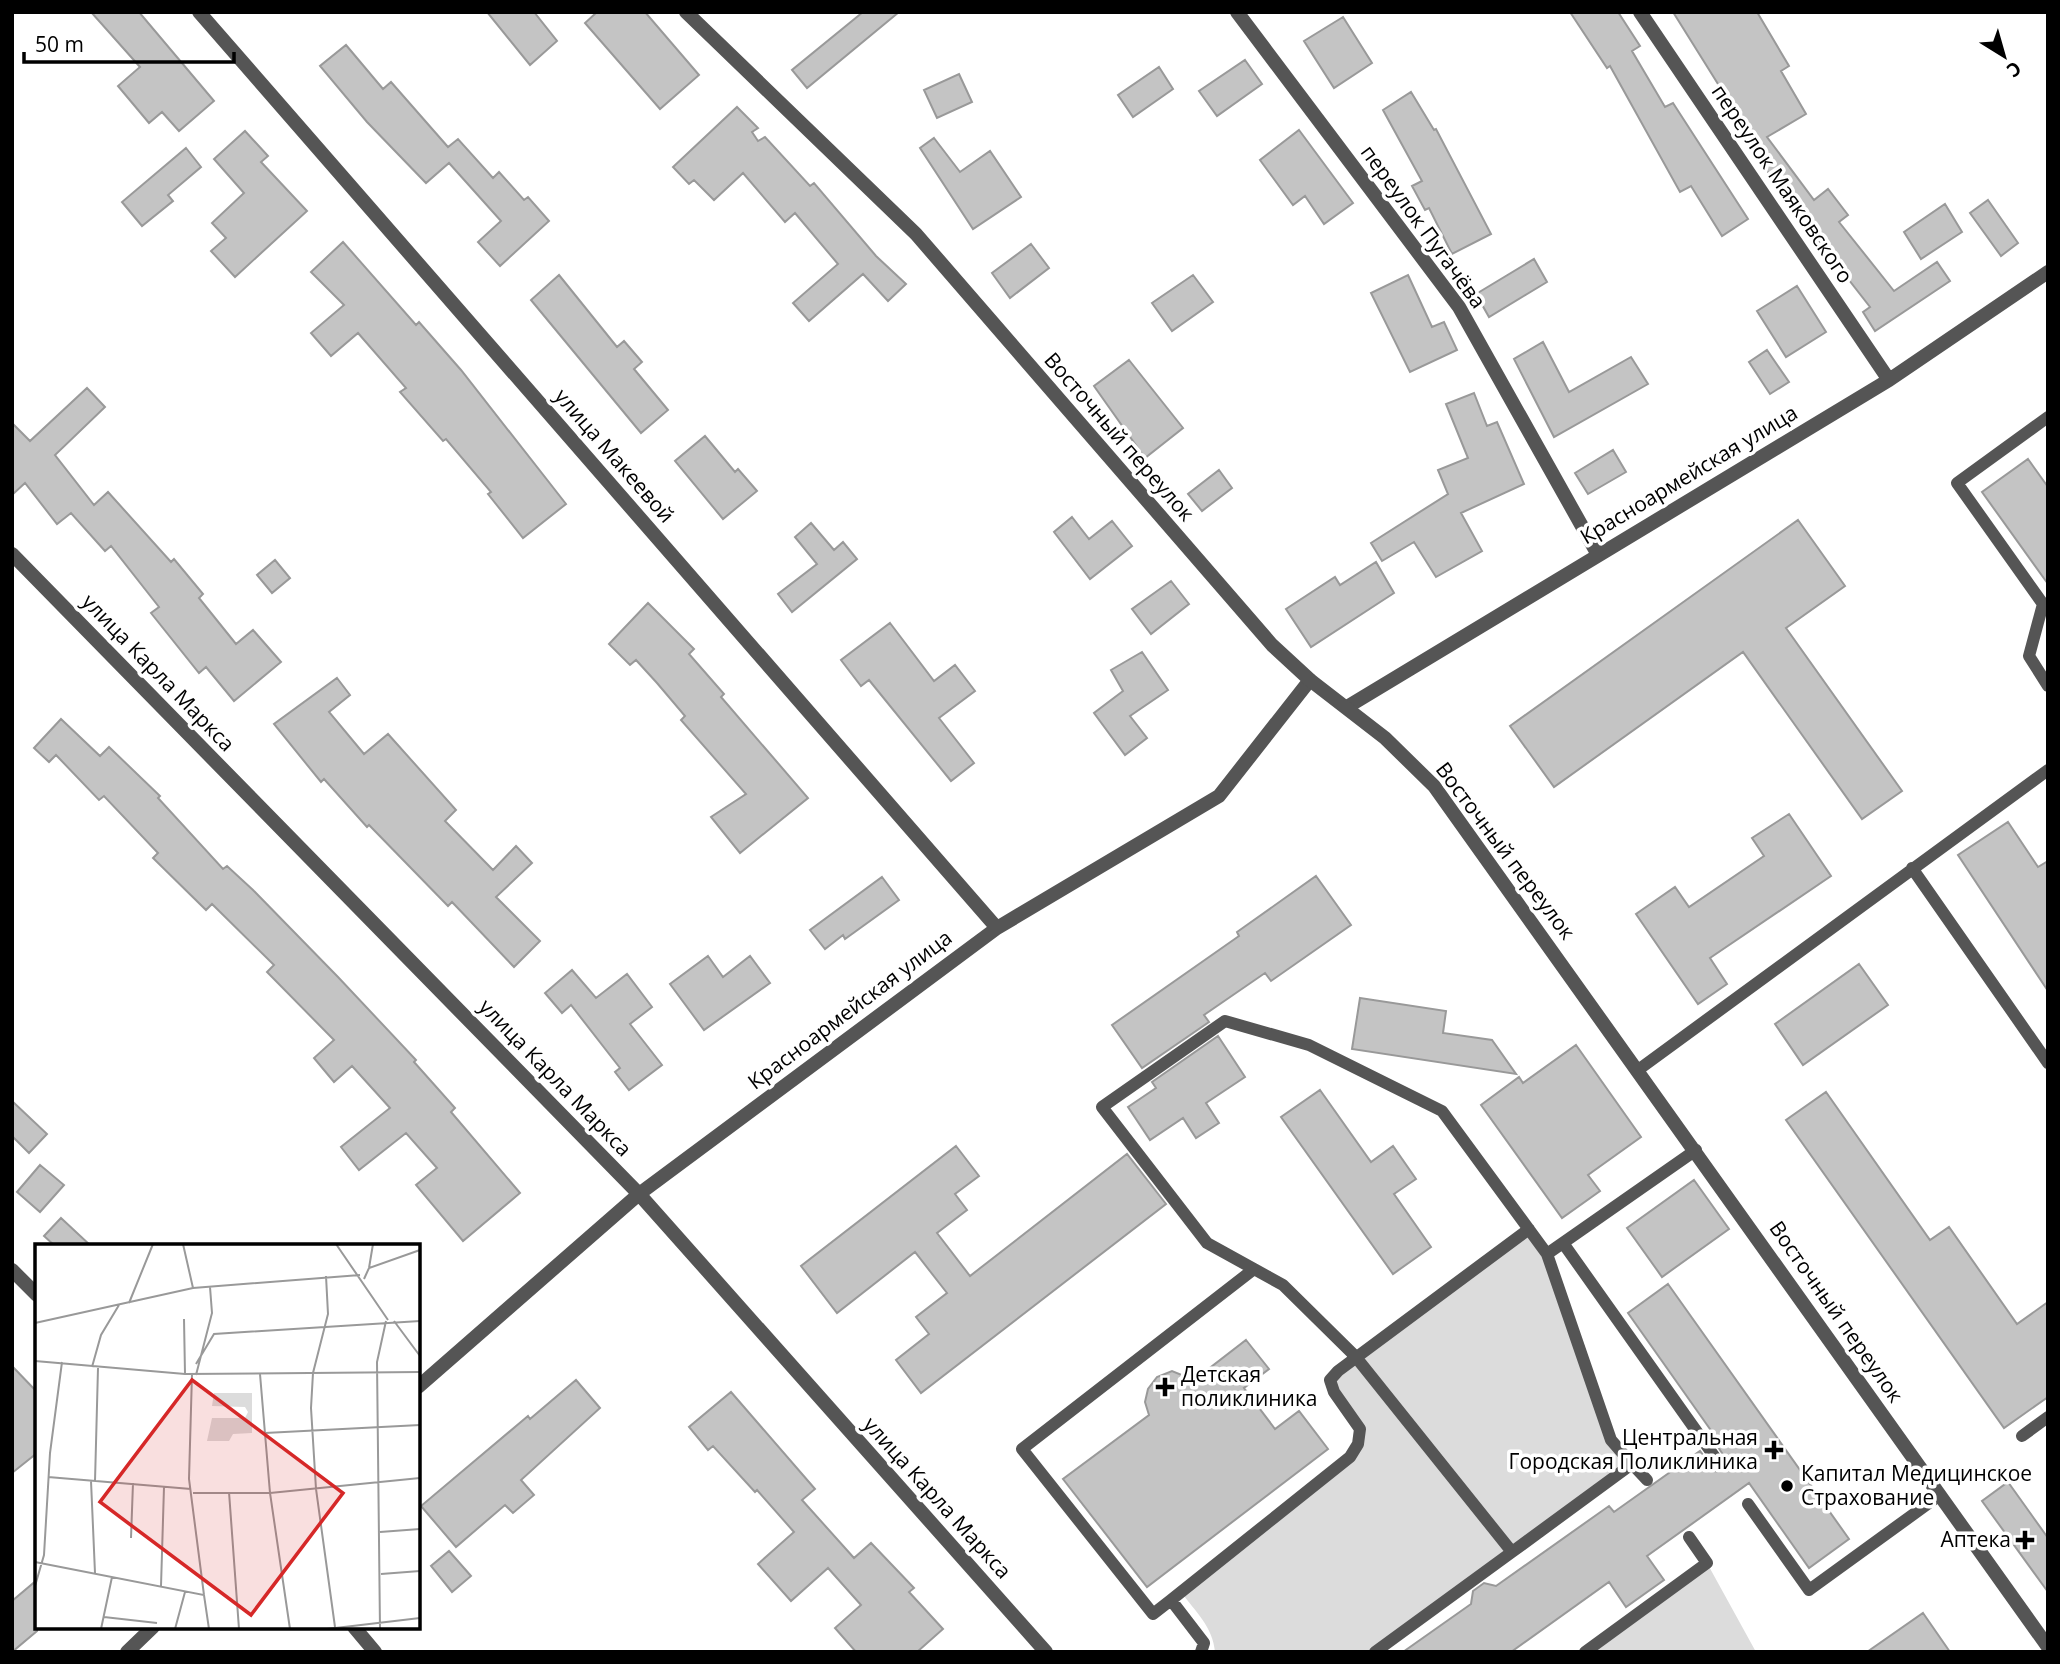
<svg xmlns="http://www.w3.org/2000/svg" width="2060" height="1664" font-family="'Open Sans',sans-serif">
  <rect width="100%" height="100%" fill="#fff"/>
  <path fill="#dcdcdc" d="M1529,1229L1547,1254L1611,1440L1632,1464L1375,1652H1215C1213,1627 1195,1611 1181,1592L1350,1457L1360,1429L1330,1380Z
    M1707,1563L1756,1652H1585Z"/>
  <path fill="#c4c4c4" stroke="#999" stroke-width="2" d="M91,12H139L214,101L179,131L162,112L149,123L118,86L140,67Z
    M487,12H534L557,41L530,65Z
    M597,12H645L699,75L660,109L585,23Z
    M863,12H899L807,88L792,70Z
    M1570,12H1618L1640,46L1632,51L1665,107L1673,103L1748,219L1722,236L1691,186L1680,192L1610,66L1607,68Z
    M1673,12H1757L1789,66L1781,71L1806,114L1767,137L1814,200L1828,189L1848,215L1839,222L1894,291L1937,262L1950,281L1875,331L1863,312L1870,307L1778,189L1745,134L1748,132Z
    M1343,17L1372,63L1334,88L1304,41Z
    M346,45L383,89L391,82L448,147L458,139L493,178L499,172L524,200L528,197L549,221L500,266L478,242L501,221L449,163L426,183L367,122L320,66Z
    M1245,60L1262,84L1217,116L1199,91Z
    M1159,67L1173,89L1133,117L1118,95Z
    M959,74L972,102L937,118L924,90Z
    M1411,92L1434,130L1436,129L1491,234L1452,254L1429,208L1425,210L1412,186L1422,181L1383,110Z
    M737,107L758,128L752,132L758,141L765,137L810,186L814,183L876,256L906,284L888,301L863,274L809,321L793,303L838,264L795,213L785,222L743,173L714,200L694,180L689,184L673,167Z
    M1299,130L1353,203L1324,224L1305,196L1293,205L1260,160Z
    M245,131L268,156L261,162L307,211L235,277L211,251L226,238L212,223L244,193L214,159Z
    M934,138L960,172L990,151L1021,197L973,229L920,148Z
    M186,148L201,167L168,195L173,201L142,226L122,202Z
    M1988,200L2018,243L2001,256L1970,213Z
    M1945,204L1962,232L1921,259L1904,232Z
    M343,242L416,325L419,322L461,370L566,504L523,538L488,494L491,492L446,439L443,441L400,392L406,388L358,333L331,356L311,333L344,305L311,272Z
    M1031,244L1049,268L1010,298L992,273Z
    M1534,259L1547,282L1489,317L1476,294Z
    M559,275L617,347L624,341L642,362L634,369L668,410L641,433L531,300Z
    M1193,275L1213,302L1172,331L1152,303Z
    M1408,275L1432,327L1444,322L1457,350L1410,372L1371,293Z
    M1797,286L1826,332L1786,357L1757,311Z
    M1543,342L1569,392L1631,357L1648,384L1554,437L1514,359Z
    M1767,350L1789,382L1770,394L1749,362Z
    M1129,360L1183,428L1145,458L1094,386Z
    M87,388L105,407L55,455L94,505L108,492L171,562L174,559L203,594L199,598L236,644L253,630L281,662L234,701L206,667L199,673L151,613L159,607L111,546L105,551L71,513L57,524L25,483L12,495V423L30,441Z
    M1474,393L1487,426L1497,422L1524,484L1461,513L1482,551L1436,577L1414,542L1382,561L1371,543L1448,494L1438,470L1468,458L1446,404Z
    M705,436L735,472L738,469L757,491L723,519L675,461Z
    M1613,450L1626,472L1588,494L1575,473Z
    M2028,459L2048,487V584L1982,492Z
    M1219,470L1232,488L1202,511L1188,494Z
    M1072,517L1089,539L1112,521L1132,546L1090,579L1054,532Z
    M1798,520L1845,586L1786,628L1902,791L1862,819L1743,652L1554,787L1510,726Z
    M811,523L834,550L843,542L857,559L792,612L778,594L817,564L795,537Z
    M275,560L290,578L272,593L257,575Z
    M1376,562L1394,593L1311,647L1286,609L1335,577L1340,585Z
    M1171,581L1189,604L1151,634L1132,609Z
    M648,603L694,649L689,654L724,694L721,697L808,798L740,853L711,817L746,794L681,720L685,716L657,683L636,660L630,665L609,644Z
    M890,623L934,681L955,665L975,691L939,718L974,763L951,781L869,680L861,686L841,660Z
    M1142,652L1168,690L1130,716L1147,738L1125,755L1094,713L1123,691L1111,670Z
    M337,678L350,695L329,712L364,754L388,734L456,810L445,821L493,870L516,846L532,863L496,897L540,941L514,967L452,902L448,906L369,825L367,827L324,779L321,782L274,724Z
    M61,719L100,756L109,747L160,796L158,798L223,869L227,866L253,890L338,977L416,1060L414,1062L455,1108L451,1112L520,1193L463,1241L416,1185L437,1168L406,1133L359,1170L341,1147L390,1108L352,1066L334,1082L314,1058L334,1040L267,972L274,965L212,904L206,910L153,858L158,853L104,796L99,800L56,755L49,762L34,748Z
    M1789,814L1831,876L1710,958L1727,984L1698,1004L1636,914L1675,887L1689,907L1764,856L1752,838Z
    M2008,822L2038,867L2048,861V991L1958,855Z
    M1316,876L1351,925L1271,981L1265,973L1204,1015L1209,1022L1142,1068L1112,1025L1239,936L1237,932Z
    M882,877L899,900L845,939L843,935L825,949L810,930Z
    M708,956L723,977L750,956L770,983L704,1030L670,984Z
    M1859,964L1888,1005L1803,1065L1775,1024Z
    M572,970L596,998L627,974L652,1007L630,1024L662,1065L629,1090L615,1072L620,1068L571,1005L562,1013L545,993Z
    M1360,998L1446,1011L1443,1033L1492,1040L1516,1074L1352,1049Z
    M1218,1036L1245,1077L1206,1103L1219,1123L1196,1138L1183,1118L1150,1140L1128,1107L1156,1088L1152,1082Z
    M1576,1045L1641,1137L1588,1175L1600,1191L1562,1218L1481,1105L1519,1077L1523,1083Z
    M1320,1090L1371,1162L1393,1146L1416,1179L1394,1194L1431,1247L1393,1274L1281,1117Z
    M1826,1092L1930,1240L1949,1227L2017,1324L2048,1302V1397L2004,1428L1786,1120Z
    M12,1101L47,1134L29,1153L12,1136Z
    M956,1146L979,1176L955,1194L967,1210L937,1233L970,1276L1127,1154L1166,1204L921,1393L896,1360L929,1334L916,1317L947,1293L915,1252L837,1313L801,1266Z
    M40,1165L64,1185L40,1212L17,1192Z
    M1694,1180L1729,1229L1662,1277L1627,1228Z
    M61,1218L91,1246H55L44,1236Z
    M1668,1284L1849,1539L1809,1568L1749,1483L1647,1556L1664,1580L1626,1607L1609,1582L1511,1652H1403L1471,1604L1473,1591L1484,1583L1496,1586L1609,1506L1614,1512L1700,1451L1715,1471L1720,1472L1727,1467L1726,1459L1714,1441L1717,1439L1628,1313Z
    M1246,1340L1269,1369L1244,1388L1275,1429L1299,1411L1328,1449L1147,1587L1063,1479L1149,1415L1145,1402L1148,1389L1157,1377L1172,1371L1194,1380Z
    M12,1366L37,1392V1453L12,1473Z
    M576,1380L600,1408L521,1480L534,1495L513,1513L505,1505L456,1547L421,1506L528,1416L530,1419Z
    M731,1392L815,1489L802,1500L854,1558L871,1543L914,1588L909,1592L943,1629L917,1652H856L835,1628L861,1605L828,1568L791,1601L758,1564L794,1532L757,1490L755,1492L713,1446L708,1450L689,1427Z
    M2008,1482L2048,1538V1592L1982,1501Z
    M449,1551L471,1576L452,1592L431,1566Z
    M37,1580V1631L12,1652V1601Z
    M1923,1613L1950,1652H1867Z"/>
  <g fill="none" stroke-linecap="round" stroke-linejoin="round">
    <path stroke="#555" stroke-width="12" d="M2048,417L1957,483L2043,604L2029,656L2048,686
      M1912,868L2048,1063
      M1638,1070L2048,770
      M1563,1243L1719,1463
      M1547,1254L1611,1440L1632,1464L1512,1552L1355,1356L1283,1285L1207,1243L1102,1107L1225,1021L1309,1045L1442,1111L1547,1254L1696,1150
      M2022,1436L2048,1417
      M1632,1464L1647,1480
      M1748,1504L1809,1590L1940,1495
      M1171,1600L1350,1457L1358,1444L1360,1429L1334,1392L1330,1380L1338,1371L1529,1229
      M1201,1652L1204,1643L1171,1600L1153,1614L1022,1449L1254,1269
      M1375,1652L1512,1552
      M1585,1652L1707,1563L1689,1537"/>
    <path stroke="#555" stroke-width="14" d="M199,12L997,928
      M1237,12L1459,307L1597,553
      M1640,12L1889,380
      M12,554L639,1194L1046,1652
      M1347,707L1889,380L2048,272
      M12,1270L37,1295
      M418,1387L639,1194L997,928L1219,796L1310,680
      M354,1627L375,1652
      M127,1652L153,1627"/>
    <path stroke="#555" stroke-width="14" d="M686,12L916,234L1272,645L1310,680L1385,738L1434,786L2048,1647"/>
  </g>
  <g fill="#000" stroke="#fff" stroke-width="2.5">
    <path d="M1161.5 1376.5h7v7h7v7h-7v7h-7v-7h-7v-7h7z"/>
    <path d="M1770.5 1439.5h7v7h7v7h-7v7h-7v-7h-7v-7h7z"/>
    <circle cx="1787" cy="1486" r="7"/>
    <path d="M2021.5 1529.5h7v7h7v7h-7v7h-7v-7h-7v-7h7z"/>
  </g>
  <g text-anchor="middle" stroke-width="7" stroke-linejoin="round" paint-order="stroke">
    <g font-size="21" fill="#000" stroke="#fff">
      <text transform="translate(1782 184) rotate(56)" y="7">переулок Маяковского</text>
      <text transform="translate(1423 227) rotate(54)" y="7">переулок Пугачёва</text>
      <text transform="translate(1119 437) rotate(49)" y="7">Восточный переулок</text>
      <text transform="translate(614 456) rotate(49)" y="7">улица Макеевой</text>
      <text transform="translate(1689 475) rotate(-31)" y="7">Красноармейская улица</text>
      <text transform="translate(158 673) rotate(46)" y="7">улица Карла Маркса</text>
      <text transform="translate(1505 851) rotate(53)" y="7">Восточный переулок</text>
      <text transform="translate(850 1010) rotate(-37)" y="7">Красноармейская улица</text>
      <text transform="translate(555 1078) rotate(46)" y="7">улица Карла Маркса</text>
      <text transform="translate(1836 1312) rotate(55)" y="7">Восточный переулок</text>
      <text transform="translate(937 1498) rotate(48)" y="7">улица Карла Маркса</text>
    </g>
    <g font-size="21" fill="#000" stroke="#fff" text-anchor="start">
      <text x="1181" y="1382">Детская<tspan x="1181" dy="24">поликлиника</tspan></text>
      <text x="1758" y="1445" text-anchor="end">Центральная<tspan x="1758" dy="24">Городская Поликлиника</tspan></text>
      <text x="1801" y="1481">Капитал Медицинское<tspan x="1801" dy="24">Страхование</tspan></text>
      <text x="2011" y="1547" text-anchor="end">Аптека</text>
    </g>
  </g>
  <g transform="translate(35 1244)">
    <rect width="385" height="385" fill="#fff"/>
    <path d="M179,149H217V189L198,190L194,197H172L177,174H210L213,168L210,163L177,162Z" fill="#dcdcdc"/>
    <path fill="none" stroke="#999" stroke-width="2" d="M148,0L158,44M301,0L353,76M334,24L338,0M291,32L293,70L278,129L276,164L281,245L300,383M329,35L334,24L385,6M94,59L118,0M149,75L150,130M359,77L385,112M0,79L158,44L325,31M0,117L150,130L385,128M161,120L179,90L385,77M57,123L66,91L84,61M157,130L154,235L169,351M225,130L235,249L255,385M161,131L177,69L175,43M230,189L385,181M13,233L156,245M56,237L60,329M60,237L63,124M194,248L204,385M158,249H235L385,234M345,288L385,285M96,294L98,239M0,318L169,351L174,385M346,330L385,327M0,342L9,311L15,209L27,118M126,342L129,243M69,373L122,379M66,385L77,333M140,385L150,348M292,385L385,374M345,385L342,118L351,77"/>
    <path fill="#d62828" fill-opacity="0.15" stroke="#d62828" stroke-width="3.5" d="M157,136L308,249L216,371L65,258Z"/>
    <rect width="385" height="385" fill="none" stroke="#000" stroke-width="3.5"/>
  </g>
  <rect width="2060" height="1664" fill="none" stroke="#000000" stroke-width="28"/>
  <g transform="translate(2004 56) rotate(143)" stroke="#ffffff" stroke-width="5" paint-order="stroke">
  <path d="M0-5L12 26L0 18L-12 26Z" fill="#000000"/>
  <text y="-10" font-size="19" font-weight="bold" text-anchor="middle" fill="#000000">С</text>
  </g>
  <path d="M24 52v10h210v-10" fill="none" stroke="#000000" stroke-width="3.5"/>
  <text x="35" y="52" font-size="21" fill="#000000" stroke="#ffffff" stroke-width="5" paint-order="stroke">50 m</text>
</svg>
